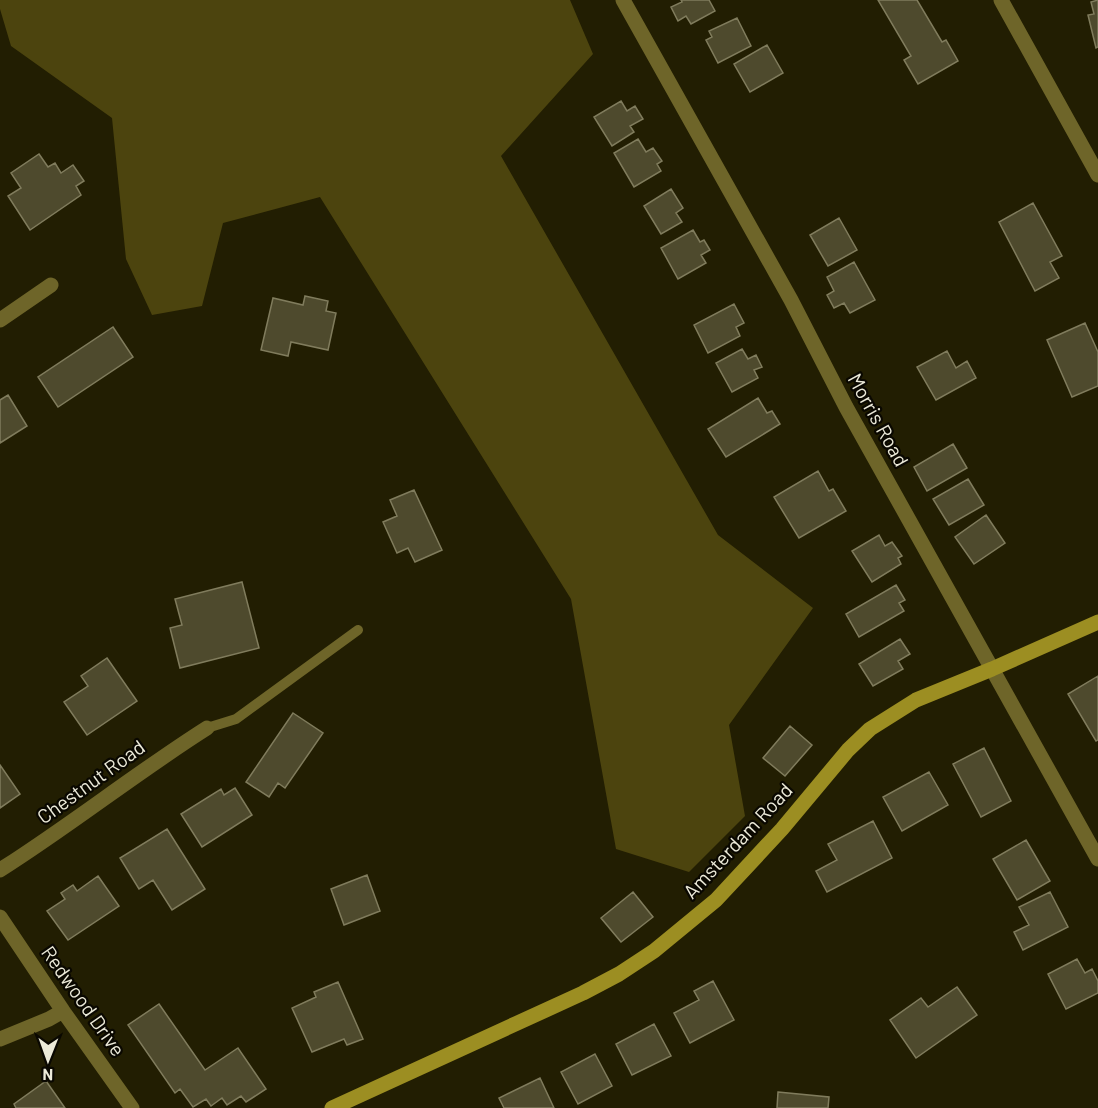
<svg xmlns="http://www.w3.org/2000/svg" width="1098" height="1108" font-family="Barlow,sans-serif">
  <rect width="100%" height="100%" fill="#221e02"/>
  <path fill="#4c440e" d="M0,0H570L593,54L501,156L718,535L813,608L729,725L745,816L689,872L616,849L571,599L320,197L223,223L202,306L152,315L126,259L112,118L11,46L0,9Z"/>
  <path fill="#4e4a2d" stroke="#807c5d" stroke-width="1.5" d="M681,0H709L715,11L691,24L686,16L678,21L671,7L682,2Z
    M878,0H917L942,42L946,40L958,61L918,84L904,60L911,56Z
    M1098,0V47L1096,48L1088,15L1094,14L1091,2Z
    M737,18L751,46L718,63L706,40L712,37L709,31Z
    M767,45L783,73L750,92L734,64Z
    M621,101L627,111L635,106L643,119L630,126L634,132L612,146L594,117Z
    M638,139L646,152L653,148L662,161L657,164L661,171L634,187L614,153Z
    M39,154L48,167L55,163L61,173L73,165L84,181L76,186L81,195L30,230L8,196L21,188L11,173Z
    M671,189L683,208L676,213L682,222L661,234L644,206Z
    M1033,203L1062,256L1050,262L1059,278L1035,291L999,222Z
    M839,218L857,250L828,266L810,235Z
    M693,230L700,242L704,240L710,250L701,255L706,263L678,279L661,248Z
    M854,262L875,300L850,313L844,303L834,308L827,295L834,291L827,277Z
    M305,296L328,301L326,311L336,313L328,350L291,342L288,356L261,350L273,298L303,305Z
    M734,304L744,323L736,327L740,336L708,353L694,325Z
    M1085,323L1098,352V386L1072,397L1047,340Z
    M113,327L133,357L58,407L38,377Z
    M742,349L748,359L756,355L762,367L754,370L758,378L732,392L716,363Z
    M947,351L956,368L967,361L976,378L936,400L917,367Z
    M8,395L27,426L0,443V400Z
    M758,398L767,413L772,411L780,424L726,457L708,429Z
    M953,444L967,468L927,491L914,467Z
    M818,471L829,491L833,489L846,511L799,538L774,497Z
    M968,479L984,505L949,525L933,499Z
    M414,490L442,550L415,562L408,548L397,553L383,522L397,516L390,500Z
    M986,515L1005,543L974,564L955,537Z
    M879,535L885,546L892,542L902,556L898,558L901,564L872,582L852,551Z
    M242,582L259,648L180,668L170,628L182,625L175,599Z
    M896,585L905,600L899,603L904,611L859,637L846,614Z
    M900,639L910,654L898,661L903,669L873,686L859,664Z
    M107,658L137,701L87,735L64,702L88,686L81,676Z
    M1098,676V740L1096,741L1068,694Z
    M293,713L323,733L285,788L278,783L269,797L246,782Z
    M790,726L812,745L785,776L763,758Z
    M984,748L1011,801L981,817L953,764Z
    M0,765L20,794L0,808Z
    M929,772L948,805L902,831L883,797Z
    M235,788L252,815L202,847L181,814L221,789L224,795Z
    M873,821L892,858L827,892L816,871L837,860L828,844Z
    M167,829L205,889L172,910L153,880L139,889L120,858Z
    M1026,840L1050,881L1017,900L993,859Z
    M367,875L380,911L344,925L331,889Z
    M98,876L119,906L68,940L47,911L65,899L61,893L73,885L77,891Z
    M633,892L653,917L621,942L601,918Z
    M1050,892L1068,927L1023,950L1014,932L1029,925L1019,907Z
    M1077,959L1085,973L1092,969L1098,981V993L1066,1009L1048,974Z
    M713,981L734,1020L690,1043L674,1013L699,1000L694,991Z
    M338,982L363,1039L347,1045L344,1039L312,1052L292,1008L316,997L314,992Z
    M957,987L977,1015L916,1058L890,1020L921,998L928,1007Z
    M159,1004L205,1070L238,1048L266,1089L246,1102L241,1096L227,1105L222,1098L211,1106L206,1099L193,1107L180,1089L175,1093L128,1025Z
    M654,1024L671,1056L632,1075L616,1044Z
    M595,1054L612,1086L578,1104L561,1072Z
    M540,1078L554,1108H504L499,1098Z
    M46,1081L65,1108H16L14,1104Z
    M778,1092L829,1097L828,1108H777Z"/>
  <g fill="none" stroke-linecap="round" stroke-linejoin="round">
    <path stroke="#6e6529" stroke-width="10" d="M207,728L236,719L358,630"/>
    <path stroke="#6e6529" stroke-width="15" d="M623,0L791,300L846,407L1098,859
      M1001,0L1098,175
      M0,320L51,285
      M0,870C71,825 136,773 207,728
      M0,917L63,1011L132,1108
      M0,1039L49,1019L63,1011"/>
    <path stroke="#9c8e22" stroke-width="15" d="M332,1108L583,993L619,974L654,951L716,900L782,829L848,750L870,729L916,700L992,669L1098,622"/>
  </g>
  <g text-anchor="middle" stroke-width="4.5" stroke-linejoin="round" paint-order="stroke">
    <g font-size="20" fill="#ecead9" stroke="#0a0801">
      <text transform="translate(878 420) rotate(61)" y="7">Morris Road</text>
      <text transform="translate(91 782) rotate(-36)" y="7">Chestnut Road</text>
      <text transform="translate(738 841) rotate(-47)" y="7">Amsterdam Road</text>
      <text transform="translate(83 1001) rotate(55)" y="7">Redwood Drive</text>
    </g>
  </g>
  <g transform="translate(48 1060) rotate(181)" stroke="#0a0801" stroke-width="4.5" paint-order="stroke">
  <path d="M0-4.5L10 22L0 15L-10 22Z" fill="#ecead9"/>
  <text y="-9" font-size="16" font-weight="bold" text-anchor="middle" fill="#ecead9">N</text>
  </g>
</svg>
